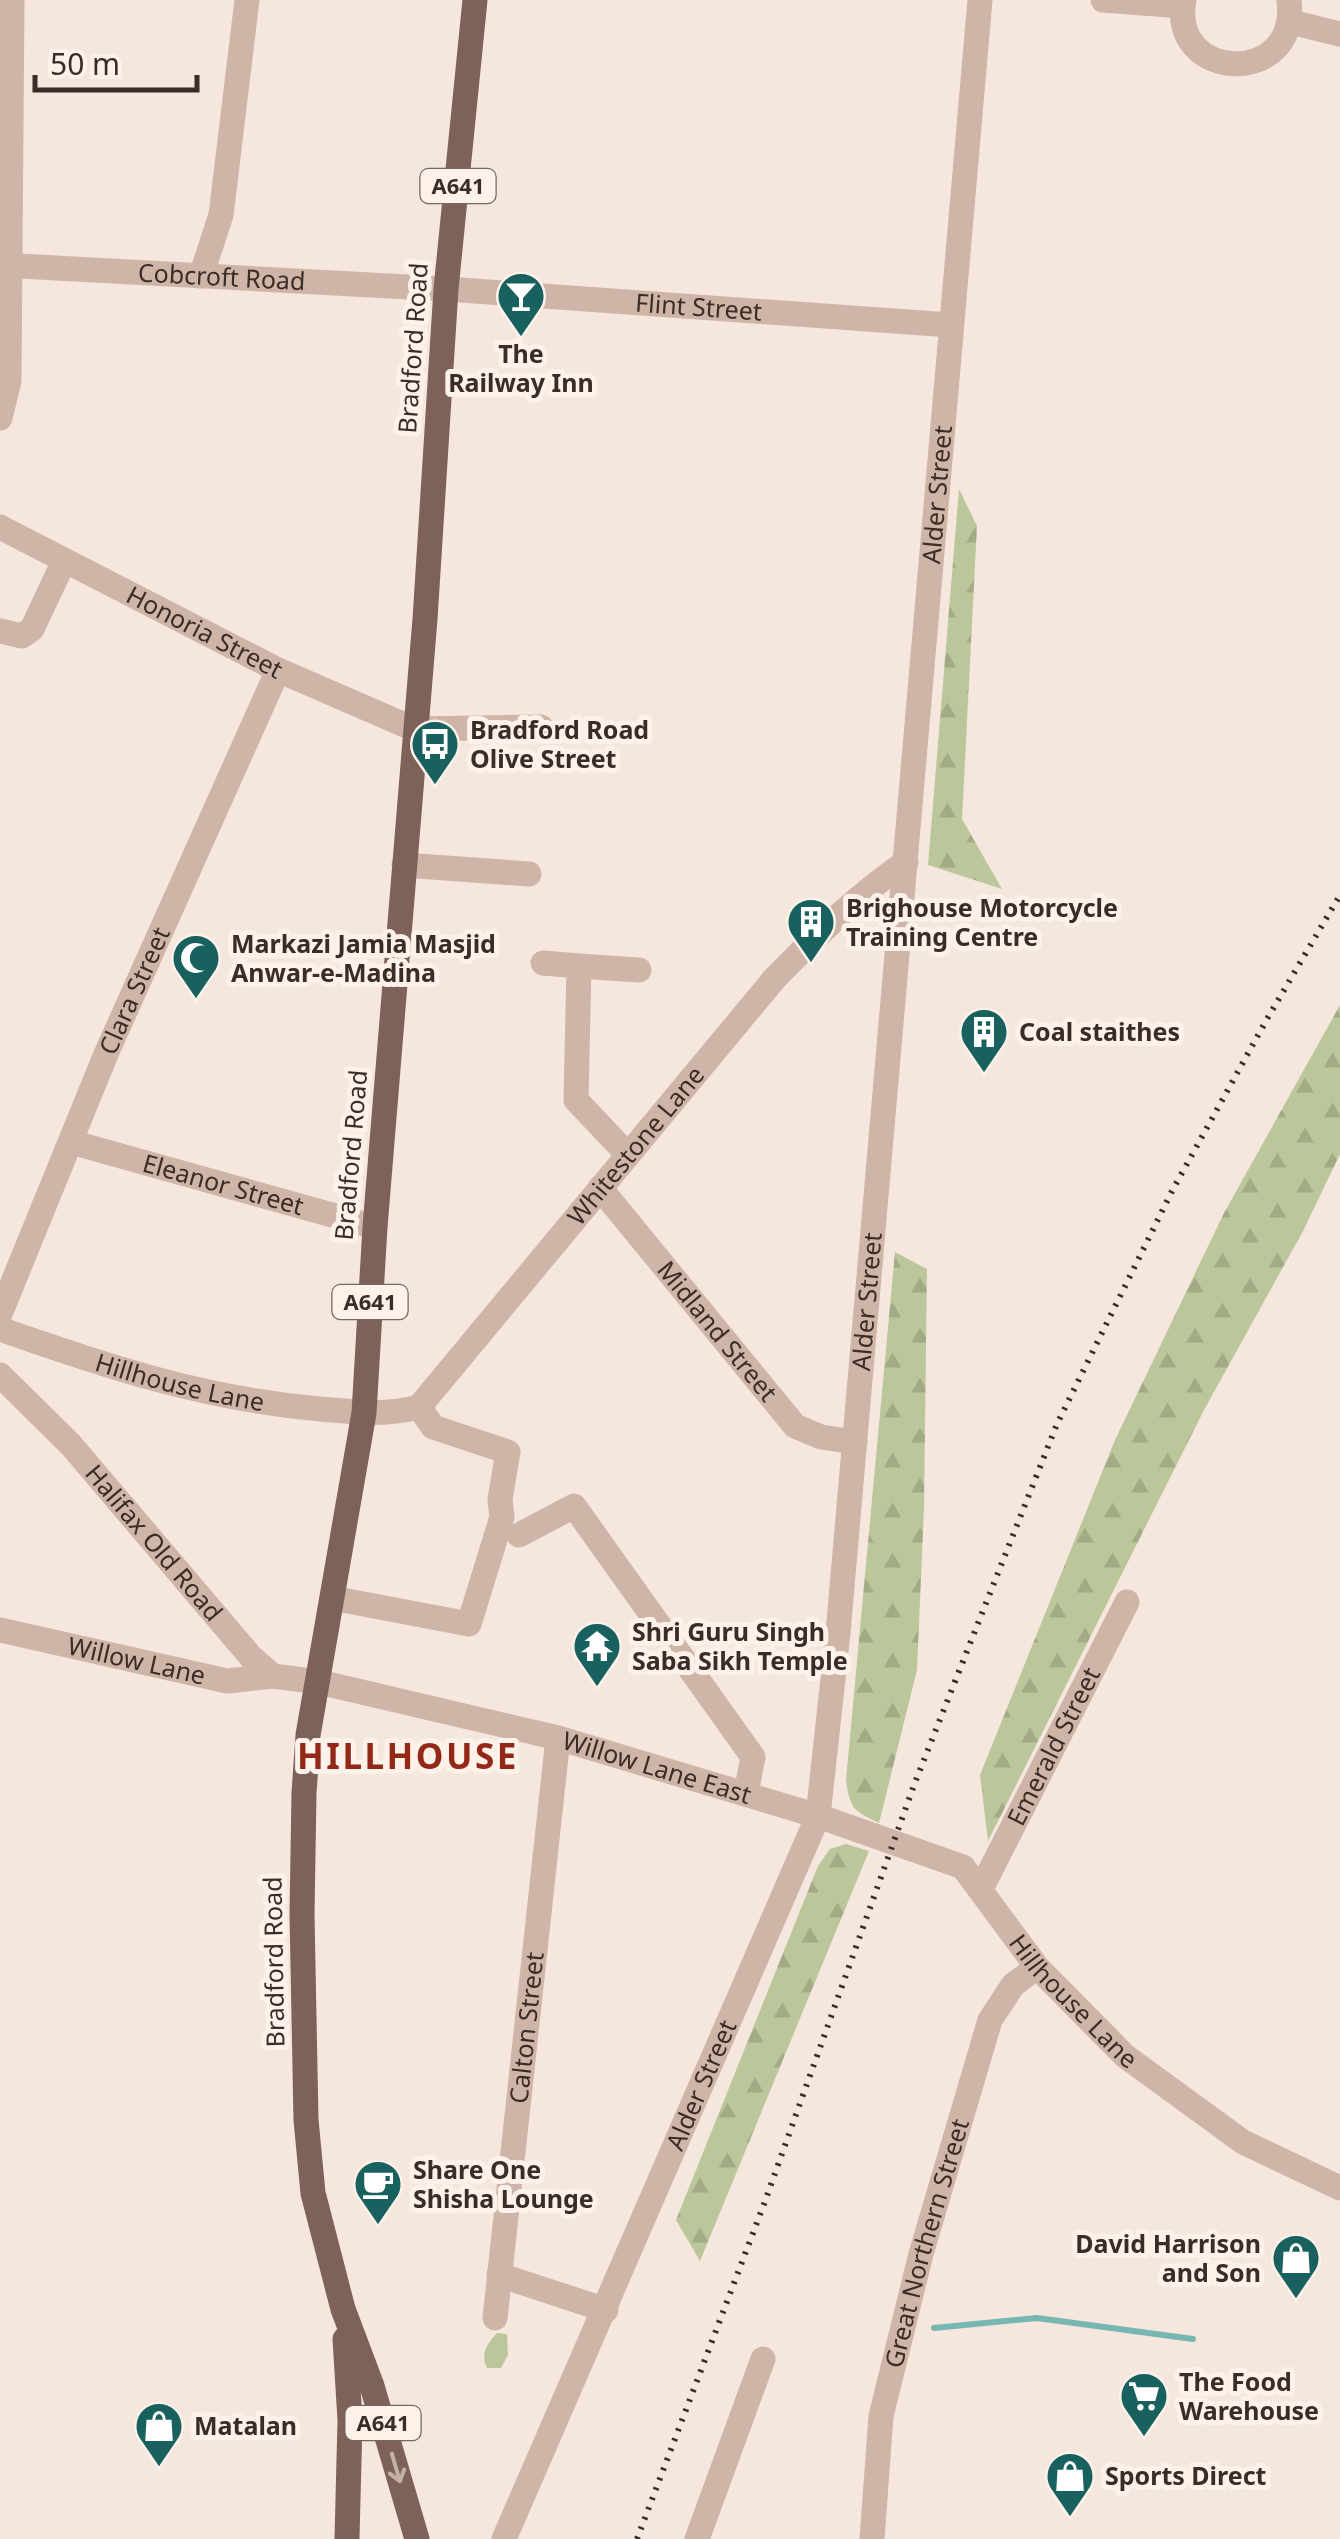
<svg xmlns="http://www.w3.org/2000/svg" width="1340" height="2539" font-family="'Noto Sans',sans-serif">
  <defs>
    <pattern id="forest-firs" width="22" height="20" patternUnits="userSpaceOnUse" patternTransform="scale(2.5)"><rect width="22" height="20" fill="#bcc69b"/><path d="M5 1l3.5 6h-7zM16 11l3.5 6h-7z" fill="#a2aa86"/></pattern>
  </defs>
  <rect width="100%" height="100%" fill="#f5e7dd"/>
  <path fill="url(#forest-firs)" d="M959,489L977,526L962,819L1002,889L928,865Z
    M1340,1005V1154L1303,1231L1204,1410L988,1841L980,1775L1115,1440L1224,1213Z
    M895,1252L927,1269L924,1508L917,1670L879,1823C854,1811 850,1809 846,1780Z
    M846,1844L869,1851L700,2261L676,2220L818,1866L830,1849Z"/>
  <path fill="#bcc69b" d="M497,2333L507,2334L508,2355L501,2368H487C480,2353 487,2344 497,2333Z"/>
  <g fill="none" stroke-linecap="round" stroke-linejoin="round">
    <path stroke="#78b6b2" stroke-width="6" d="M934,2328L1037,2318L1193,2339"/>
    <g stroke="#cfb5a7" stroke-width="25">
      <path d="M1103,0L1182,6"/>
      <path d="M1184,0C1168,82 1300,88 1289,0"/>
      <path d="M1291,22L1340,34"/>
      <path id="s1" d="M0,265L446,289L950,325"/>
      <path d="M201,276L221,215L247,0"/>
      <path d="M0,418L9,381L12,0"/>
      <path id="s2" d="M0,527L278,670L414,729L541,727"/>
      <path d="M0,631L22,636L32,629L64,561"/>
      <path d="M404,865L529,874"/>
      <path d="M543,963L579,966L576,1100L628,1155"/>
      <path d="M579,966L639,970"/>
      <path id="s3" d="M71,1142L375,1227"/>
      <path id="s4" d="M600,1188L795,1426L821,1437L855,1442"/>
      <path id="s5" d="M0,1314L106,1054L278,670"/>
      <path id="s6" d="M0,1329C108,1367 205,1399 320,1409C356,1412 384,1416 419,1407L775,978C817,936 857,895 906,862"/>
      <path d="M519,1535L574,1506L753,1757L746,1793"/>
      <path d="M332,1598L469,1624L502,1517L500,1499L508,1452L433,1427L419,1407"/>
      <path id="s7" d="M0,1630L227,1681L273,1676"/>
      <path id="s8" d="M981,1889L1127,1602"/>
      <path d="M499,2275L606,2310"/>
      <path id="s9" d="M495,2318L558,1738"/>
      <path id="s10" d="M504,2539L818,1816L838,1633L980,0"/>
      <path d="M697,2539L763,2359"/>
      <path id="s11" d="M872,2539L881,2416L921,2254L990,2020L1013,1985L1037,1967"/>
    </g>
    <path stroke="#cfb5a7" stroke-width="25" id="s12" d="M0,1375L71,1445L251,1657L273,1676L319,1682L558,1738L818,1816L963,1867L1037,1967L1125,2056L1243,2142L1340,2188"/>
    <path stroke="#7e6158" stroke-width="25" d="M345,2339L350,2420L347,2539
      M417,2539L372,2386L343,2309L313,2193L306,2120L302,1914L304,1793L308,1735L364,1413L375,1227L425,619L446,289L475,0"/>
    <path stroke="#3b2c28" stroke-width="6" stroke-dasharray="2.5 8" stroke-linecap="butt" d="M637,2539L764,2204L914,1785L1057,1424L1172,1191L1267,1019L1340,895"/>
  </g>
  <defs><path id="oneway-shaft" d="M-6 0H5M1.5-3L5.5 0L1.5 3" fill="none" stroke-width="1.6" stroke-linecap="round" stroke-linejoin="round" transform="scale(2.5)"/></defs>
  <use stroke="#c3b1a8" href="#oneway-shaft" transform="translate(396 2468) rotate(74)"/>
  <defs>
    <g id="bar-pin" transform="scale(2.5)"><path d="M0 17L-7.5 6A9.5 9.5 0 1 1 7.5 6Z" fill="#18615f" stroke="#fcf2ea"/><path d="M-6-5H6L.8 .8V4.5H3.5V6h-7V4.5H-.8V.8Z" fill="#fff"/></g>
    <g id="bus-pin" transform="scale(2.5)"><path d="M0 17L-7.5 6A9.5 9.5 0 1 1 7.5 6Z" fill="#18615f" stroke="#fcf2ea"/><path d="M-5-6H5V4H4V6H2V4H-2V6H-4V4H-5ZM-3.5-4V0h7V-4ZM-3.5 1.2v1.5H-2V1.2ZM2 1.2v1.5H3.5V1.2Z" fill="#fff"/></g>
    <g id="building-pin" transform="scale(2.5)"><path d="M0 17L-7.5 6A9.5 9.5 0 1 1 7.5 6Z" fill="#18615f" stroke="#fcf2ea"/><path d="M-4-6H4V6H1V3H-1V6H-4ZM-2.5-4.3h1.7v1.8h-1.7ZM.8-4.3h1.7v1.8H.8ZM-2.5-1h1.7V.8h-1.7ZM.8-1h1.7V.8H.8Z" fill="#fff"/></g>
    <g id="mosque-pin" transform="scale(2.5)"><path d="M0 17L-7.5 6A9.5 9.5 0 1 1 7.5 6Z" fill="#18615f" stroke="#fcf2ea"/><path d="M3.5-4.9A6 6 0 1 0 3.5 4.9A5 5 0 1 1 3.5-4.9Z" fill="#fff"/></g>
    <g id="temple-pin" transform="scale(2.5)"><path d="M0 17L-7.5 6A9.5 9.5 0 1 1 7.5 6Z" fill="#18615f" stroke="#fcf2ea"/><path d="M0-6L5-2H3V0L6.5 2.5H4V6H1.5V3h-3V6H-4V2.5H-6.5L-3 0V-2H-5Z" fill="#fff"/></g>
    <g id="cafe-pin" transform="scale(2.5)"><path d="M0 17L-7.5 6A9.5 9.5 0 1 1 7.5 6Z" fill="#18615f" stroke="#fcf2ea"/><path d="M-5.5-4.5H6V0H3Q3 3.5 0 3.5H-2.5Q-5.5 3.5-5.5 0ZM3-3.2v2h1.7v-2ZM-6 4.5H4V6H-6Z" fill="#fff"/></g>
    <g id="shop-pin" transform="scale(2.5)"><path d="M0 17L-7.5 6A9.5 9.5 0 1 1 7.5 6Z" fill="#18615f" stroke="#fcf2ea"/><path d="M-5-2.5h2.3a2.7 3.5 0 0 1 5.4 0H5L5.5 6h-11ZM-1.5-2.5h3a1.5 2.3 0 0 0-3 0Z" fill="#fff"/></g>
    <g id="supermarket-pin" transform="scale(2.5)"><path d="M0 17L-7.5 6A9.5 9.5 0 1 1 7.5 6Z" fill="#18615f" stroke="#fcf2ea"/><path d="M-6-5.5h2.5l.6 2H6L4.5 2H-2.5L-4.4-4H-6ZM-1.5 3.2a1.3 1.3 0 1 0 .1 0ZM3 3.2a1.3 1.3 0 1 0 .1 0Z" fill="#fff"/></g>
  </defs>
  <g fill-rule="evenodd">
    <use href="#bar-pin" x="521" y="296"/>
    <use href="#bus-pin" x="435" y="744"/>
    <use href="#building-pin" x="811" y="922"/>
    <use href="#mosque-pin" x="196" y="958"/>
    <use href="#building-pin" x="984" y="1032"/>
    <use href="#temple-pin" x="597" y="1646"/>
    <use href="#cafe-pin" x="378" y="2184"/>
    <use href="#shop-pin" x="1296" y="2258"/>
    <use href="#supermarket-pin" x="1144" y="2396"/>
    <use href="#shop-pin" x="159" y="2426"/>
    <use href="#shop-pin" x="1070" y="2476"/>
  </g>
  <g text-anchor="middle" stroke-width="10" stroke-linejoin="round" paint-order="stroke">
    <g fill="#fcf2ea" stroke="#756762" stroke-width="2.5">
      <rect x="420.5" y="169" width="75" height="34" rx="8"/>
      <rect x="332.5" y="1285" width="75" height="34" rx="8"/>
      <rect x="345.5" y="2406" width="75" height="34" rx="8"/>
    </g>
    <g font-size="22" font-weight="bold" fill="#3b2c28">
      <text x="458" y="194">A641</text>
      <text x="370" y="1310">A641</text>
      <text x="383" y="2431">A641</text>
    </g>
    <g font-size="25" fill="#3b2c28" stroke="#fcf2ea">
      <text dy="9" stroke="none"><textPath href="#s1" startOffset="222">Cobcroft Road</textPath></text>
      <text dy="9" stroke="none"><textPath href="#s1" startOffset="700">Flint Street</textPath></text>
      <text transform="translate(413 348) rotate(-86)" y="9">Bradford Road</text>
      <text dy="9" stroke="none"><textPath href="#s10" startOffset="2115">Alder Street</textPath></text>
      <text dy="9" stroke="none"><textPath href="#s2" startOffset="230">Honoria Street</textPath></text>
      <text dy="9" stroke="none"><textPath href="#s5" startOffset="350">Clara Street</textPath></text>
      <text dy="9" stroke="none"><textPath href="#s6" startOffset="770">Whitestone Lane</textPath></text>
      <text transform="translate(351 1155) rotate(-85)" y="9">Bradford Road</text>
      <text dy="9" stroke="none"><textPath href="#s3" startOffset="158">Eleanor Street</textPath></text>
      <text dy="9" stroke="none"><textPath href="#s10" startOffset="1305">Alder Street</textPath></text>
      <text dy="9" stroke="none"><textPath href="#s4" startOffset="185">Midland Street</textPath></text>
      <text dy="9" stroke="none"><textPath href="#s6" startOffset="188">Hillhouse Lane</textPath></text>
      <text dy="9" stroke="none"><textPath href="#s12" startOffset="228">Halifax Old Road</textPath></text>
      <text dy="9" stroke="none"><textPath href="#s7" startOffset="140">Willow Lane</textPath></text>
      <text dy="9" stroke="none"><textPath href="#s8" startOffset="160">Emerald Street</textPath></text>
      <text dy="9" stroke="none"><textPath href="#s12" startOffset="802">Willow Lane East</textPath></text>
      <text transform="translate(274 1962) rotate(-91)" y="9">Bradford Road</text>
      <text dy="9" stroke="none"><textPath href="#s12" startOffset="1298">Hillhouse Lane</textPath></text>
      <text dy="9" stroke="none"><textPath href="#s9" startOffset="292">Calton Street</textPath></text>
      <text dy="9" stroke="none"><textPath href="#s10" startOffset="495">Alder Street</textPath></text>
      <text dy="9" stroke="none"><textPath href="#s11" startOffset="302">Great Northern Street</textPath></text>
    </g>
    <g font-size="25" font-weight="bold" fill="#3b2c28" stroke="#fcf2ea" text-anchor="start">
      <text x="521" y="363" text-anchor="middle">The<tspan x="521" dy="29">Railway Inn</tspan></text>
      <text x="470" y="739">Bradford Road<tspan x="470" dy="29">Olive Street</tspan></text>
      <text x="846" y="917">Brighouse Motorcycle<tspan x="846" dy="29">Training Centre</tspan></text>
      <text x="231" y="953">Markazi Jamia Masjid<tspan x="231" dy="29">Anwar-e-Madina</tspan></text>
      <text x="1019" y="1041">Coal staithes</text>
      <text x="632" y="1641">Shri Guru Singh<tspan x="632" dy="29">Saba Sikh Temple</tspan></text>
      <text x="413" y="2179">Share One<tspan x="413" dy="29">Shisha Lounge</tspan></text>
      <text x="1261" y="2253" text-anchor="end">David Harrison<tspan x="1261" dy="29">and Son</tspan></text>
      <text x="1179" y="2391">The Food<tspan x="1179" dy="29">Warehouse</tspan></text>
      <text x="194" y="2435">Matalan</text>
      <text x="1105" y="2485">Sports Direct</text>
    </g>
    <g font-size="35" font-weight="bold" letter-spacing="2.5" fill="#932818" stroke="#fcf2ea">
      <text x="408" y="1769">HILLHOUSE</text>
    </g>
  </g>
  <path d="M35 75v15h162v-15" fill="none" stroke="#3b2c28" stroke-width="5"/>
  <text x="50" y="75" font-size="30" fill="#3b2c28" stroke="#fcf2ea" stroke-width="8" paint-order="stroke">50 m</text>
</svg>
